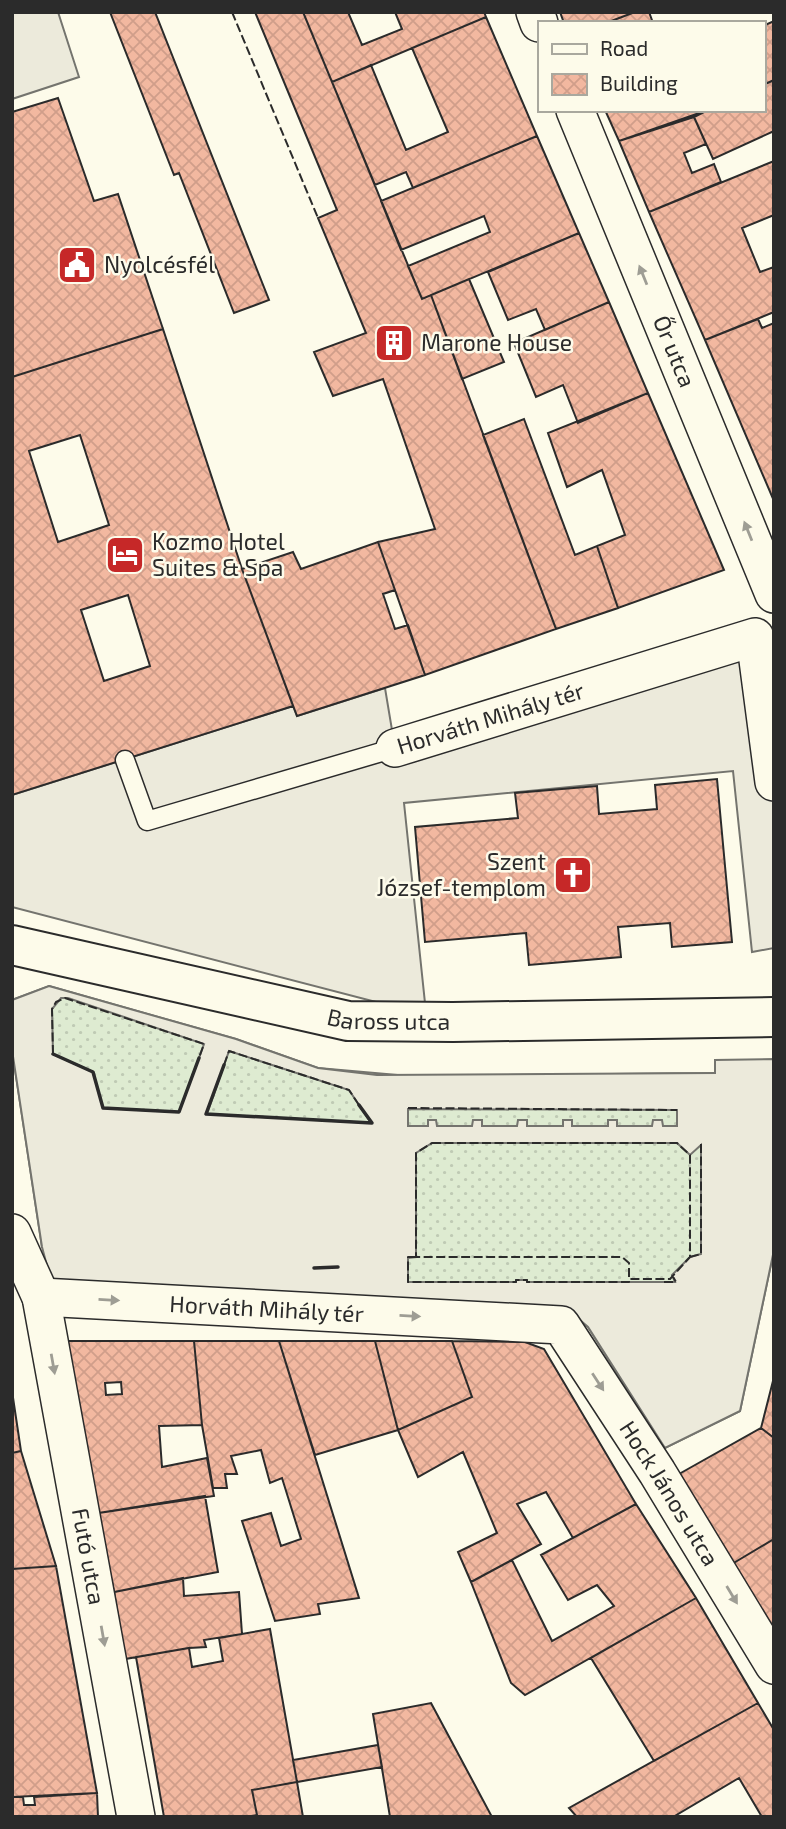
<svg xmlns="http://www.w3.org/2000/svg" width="786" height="1829" font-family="'Exo 2',sans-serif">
  <defs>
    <pattern id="grass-dots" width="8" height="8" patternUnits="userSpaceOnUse" patternTransform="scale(1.75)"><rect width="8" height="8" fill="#deebd1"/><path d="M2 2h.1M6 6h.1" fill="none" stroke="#bfcab4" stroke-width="1.8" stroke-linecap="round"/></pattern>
    <pattern id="building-cross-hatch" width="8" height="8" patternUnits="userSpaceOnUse" patternTransform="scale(1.75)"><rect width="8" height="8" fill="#f2b8a0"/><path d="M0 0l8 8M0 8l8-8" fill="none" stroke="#d09e8a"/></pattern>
  </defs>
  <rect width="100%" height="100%" fill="#fdfbea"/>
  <path fill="url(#grass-dots)" stroke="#74746e" stroke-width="2" d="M49,986L236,1039L318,1068L409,1076L716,1073L774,1250L740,1411L665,1448L588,1327L573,1314L42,1247L12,1050V1000Z"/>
  <path fill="#eceadb" stroke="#74746e" stroke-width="2" fill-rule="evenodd" d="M12,12H58L79,77L12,99Z
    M755,637L774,782V948L752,952L733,771L404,803L425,1003L376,1002L12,907V795L293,706L297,716L385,688L395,748Z
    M49,986L236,1039L318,1068L377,1075L715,1073V1060L774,1059V1250L740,1411L665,1448L588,1327L573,1314L60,1289L50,1277L42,1247L12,1050V1000ZM61,998H68L204,1044L179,1112L103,1108L93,1072L53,1054L52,1009ZM229,1051L349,1090L371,1123L207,1114ZM408,1109L677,1110V1126H663L662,1120H653L652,1126H617V1120H608V1126H572V1120H563V1126H527V1120H518L517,1126H482V1120H473L472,1126H437L436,1120H428V1126H408ZM432,1143H677L690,1155L701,1145V1254L690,1257L672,1275L675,1282H527V1280H516V1282H408V1258L416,1257V1153Z"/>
  <path fill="url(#building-cross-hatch)" stroke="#2b2b2b" stroke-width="2" fill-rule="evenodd" d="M110,12H155L269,300L234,313L179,173L174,175Z
    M255,12H303L422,299L431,295L556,629L425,675L378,542L435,529L383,379L333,396L314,352L366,333L318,218L337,210Z
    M303,12H348L362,45L402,29L395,12H484L486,17L332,82Z
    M560,12H635L606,23H564Z
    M635,12H649L653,23H606Z
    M486,17L537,136L413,188L406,172L375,185L332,82L371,65L406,150L448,132L412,48Z
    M774,21V80L763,85V26Z
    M774,80V131L713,159L694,117L708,110H763V85Z
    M58,98L94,201L118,194L163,329L12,377V112Z
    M605,110H708L619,141Z
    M694,117L706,144L684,153L692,173L714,164L721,182L649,212L619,141Z
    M537,136L579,233L422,299L408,266L490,232L484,216L401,250L381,201Z
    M774,161V215L742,228L760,272L774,267V312L705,340L649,212Z
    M579,233L609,302L545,330L536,309L508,320L488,272Z
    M469,279L504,362L462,379L431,295Z
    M609,302L648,393L578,423L563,385L536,397L514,343Z
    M758,319L762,328L774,323V501L705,340Z
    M163,329L242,569L293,706L12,795V377ZM80,435L109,525L58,542L29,451ZM128,595L150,666L104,681L81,610Z
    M648,393L724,570L618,608L597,546L625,535L602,470L567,487L548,433Z
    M524,419L575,555L597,546L618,608L556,629L483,435Z
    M378,542L395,590L383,594L395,629L408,625L425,675L297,716L242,569L293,552L301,569Z
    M717,779L732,942L672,947L670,923L618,927L621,957L529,965L526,933L425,942L415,827L518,818L515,793L597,786L599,814L657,809L655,785Z
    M65,1341H194L202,1425L159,1426L162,1467L207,1458L214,1496L98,1513ZM121,1382L122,1394L106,1395L105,1383Z
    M194,1341H279L359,1598L318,1604L320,1614L275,1621L242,1521L271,1513L281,1546L301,1539L282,1478L270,1483L261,1450L231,1456L237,1474H225L227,1488H213L202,1425Z
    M279,1341H375L398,1430L315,1455Z
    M375,1341H452L472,1397L398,1430Z
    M452,1341L525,1342L544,1349L636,1504L573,1538L546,1492L517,1504L541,1544L471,1582L458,1552L497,1533L463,1452L418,1477L398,1430L472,1397Z
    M774,1377V1438L761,1428Z
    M12,1391L21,1451L12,1453Z
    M761,1428L774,1438V1539L732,1564L679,1474Z
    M21,1451L56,1566L12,1569V1453Z
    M205,1496L218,1572L114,1592L98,1513Z
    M636,1504L696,1598L525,1695L511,1683L471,1582L512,1560L552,1641L614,1606L597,1585L568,1600L541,1555Z
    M774,1539V1633L732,1564Z
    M56,1566L97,1793L12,1797V1569Z
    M183,1578L184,1596L239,1592L242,1634L204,1640L206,1647L189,1648L125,1659L114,1592Z
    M696,1598L758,1703L654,1761L591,1658Z
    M270,1629L297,1782L252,1790L257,1815L245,1817H164L136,1657L189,1648L192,1667L223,1661L219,1638Z
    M431,1703L492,1817H390L373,1714Z
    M758,1703L774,1730V1817H762L739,1778L673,1817H577L569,1808Z
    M378,1745L382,1767L297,1782L293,1760Z
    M297,1782L303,1817H245L257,1815L252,1790Z
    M97,1793L98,1817H12V1797H23L24,1805H35L34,1797Z"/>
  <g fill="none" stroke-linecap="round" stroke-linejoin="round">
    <g stroke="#2b2b2b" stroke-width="21">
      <path id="lane" d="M125,760L147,821L395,748"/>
    </g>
    <g stroke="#2b2b2b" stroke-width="40">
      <g id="street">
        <path d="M535,12L539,23"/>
        <path id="s1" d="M575,110L774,594"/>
        <path id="s2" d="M395,748L755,637L774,782"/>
        <path id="s3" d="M12,1233L41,1297L136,1817"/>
        <path id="s4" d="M41,1297L561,1325L657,1472L774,1665"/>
      </g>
    </g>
    <g stroke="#2b2b2b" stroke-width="42">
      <g id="secondary">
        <path id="s5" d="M12,945L348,1021L453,1022L774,1017"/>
      </g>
    </g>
    <use href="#lane" stroke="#fdfbea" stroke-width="18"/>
    <use href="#street" stroke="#fdfbea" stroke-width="37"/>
    <use href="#secondary" stroke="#fdfbea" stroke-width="38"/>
    <path stroke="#2b2b2b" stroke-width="2" stroke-dasharray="9 3.5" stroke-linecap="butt" d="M232,12L318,218
      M53,1054L52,1009L56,1002L65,998L204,1044L199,1058
      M224,1065L229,1051L349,1090L359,1105
      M408,1108L677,1110
      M432,1143H677L690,1155V1257L670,1279H629V1263L622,1257H416V1153Z
      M416,1257H408V1282H516V1280H527V1282H629V1279
      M690,1257L701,1254V1144
      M664,1282H676L672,1275"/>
    <path stroke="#2b2b2b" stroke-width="3.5" d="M53,1054L93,1072L103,1108L179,1112L199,1058
      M224,1065L206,1114L372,1123L359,1105
      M314,1268L338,1267"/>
  </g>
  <defs><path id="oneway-solid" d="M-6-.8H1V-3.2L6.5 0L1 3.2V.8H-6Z" transform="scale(1.75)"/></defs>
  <g fill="#9e9d94">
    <use href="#oneway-solid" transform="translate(643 275) rotate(-112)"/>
    <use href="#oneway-solid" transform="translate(748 531) rotate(-112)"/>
    <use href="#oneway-solid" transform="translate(109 1300) rotate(3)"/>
    <use href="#oneway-solid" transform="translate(410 1316) rotate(3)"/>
    <use href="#oneway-solid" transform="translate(53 1364) rotate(80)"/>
    <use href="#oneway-solid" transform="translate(598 1382) rotate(57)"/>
    <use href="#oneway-solid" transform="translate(732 1595) rotate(59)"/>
    <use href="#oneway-solid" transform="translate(103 1636) rotate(80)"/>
  </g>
  <defs>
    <g id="civic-square" transform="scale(2.0125)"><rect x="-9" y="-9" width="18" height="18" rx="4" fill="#c62828" stroke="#fdfbea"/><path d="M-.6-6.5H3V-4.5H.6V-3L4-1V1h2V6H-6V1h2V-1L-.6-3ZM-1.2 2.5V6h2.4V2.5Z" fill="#fff"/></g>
    <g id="building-square" transform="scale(2.0125)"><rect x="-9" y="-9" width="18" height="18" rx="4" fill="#c62828" stroke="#fdfbea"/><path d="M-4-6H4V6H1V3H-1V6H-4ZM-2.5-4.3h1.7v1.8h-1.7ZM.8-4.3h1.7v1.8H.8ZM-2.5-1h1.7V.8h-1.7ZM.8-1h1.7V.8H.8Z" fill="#fff"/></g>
    <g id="hotel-square" transform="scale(2.0125)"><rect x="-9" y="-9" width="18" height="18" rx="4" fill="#c62828" stroke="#fdfbea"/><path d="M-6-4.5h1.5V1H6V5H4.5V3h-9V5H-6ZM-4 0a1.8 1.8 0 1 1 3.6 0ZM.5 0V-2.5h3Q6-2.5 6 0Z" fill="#fff"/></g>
    <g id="church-square" transform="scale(2.0125)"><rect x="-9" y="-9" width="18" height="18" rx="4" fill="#c62828" stroke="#fdfbea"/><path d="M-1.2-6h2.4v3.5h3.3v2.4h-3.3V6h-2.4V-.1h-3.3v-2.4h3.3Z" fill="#fff"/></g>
  </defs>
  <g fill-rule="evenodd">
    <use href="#civic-square" x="77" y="265"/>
    <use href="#building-square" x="394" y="343"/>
    <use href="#hotel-square" x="125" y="555"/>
    <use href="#church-square" x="573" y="875"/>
  </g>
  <g text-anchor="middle" stroke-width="5" stroke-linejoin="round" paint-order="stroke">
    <g font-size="23" fill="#2b2b2b" stroke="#fdfbea" text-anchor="start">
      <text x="104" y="273">Nyolcésfél</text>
      <text x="421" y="351">Marone House</text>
      <text x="152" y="550">Kozmo Hotel<tspan x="152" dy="26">Suites &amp; Spa</tspan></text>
      <text x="546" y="870" text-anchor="end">Szent<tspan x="546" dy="26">József-templom</tspan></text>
    </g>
    <g font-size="23" fill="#2b2b2b" stroke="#fdfbea">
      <text dy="8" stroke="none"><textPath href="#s1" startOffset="261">Őr utca</textPath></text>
      <text dy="8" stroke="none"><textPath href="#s2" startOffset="100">Horváth Mihály tér</textPath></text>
      <text dy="8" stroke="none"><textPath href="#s5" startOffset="385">Baross utca</textPath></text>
      <text dy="8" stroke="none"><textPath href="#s4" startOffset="226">Horváth Mihály tér</textPath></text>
      <text dy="8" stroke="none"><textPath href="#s4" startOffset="721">Hock János utca</textPath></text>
      <text dy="8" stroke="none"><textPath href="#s3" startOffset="334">Futó utca</textPath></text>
    </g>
  </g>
  <rect width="786" height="1829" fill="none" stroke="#2b2b2b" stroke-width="28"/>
  <rect x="538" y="21" width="228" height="91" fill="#fdfbea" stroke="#a9a89e" stroke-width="2"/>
  <rect x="552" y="44" width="35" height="10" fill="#fdfbea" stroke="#a9a89e" stroke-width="2"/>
  <text x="600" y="56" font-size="21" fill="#2b2b2b">Road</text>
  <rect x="552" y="74" width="35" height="21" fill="url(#building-cross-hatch)" stroke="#a9a89e" stroke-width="2"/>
  <text x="600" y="91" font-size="21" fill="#2b2b2b">Building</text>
</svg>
